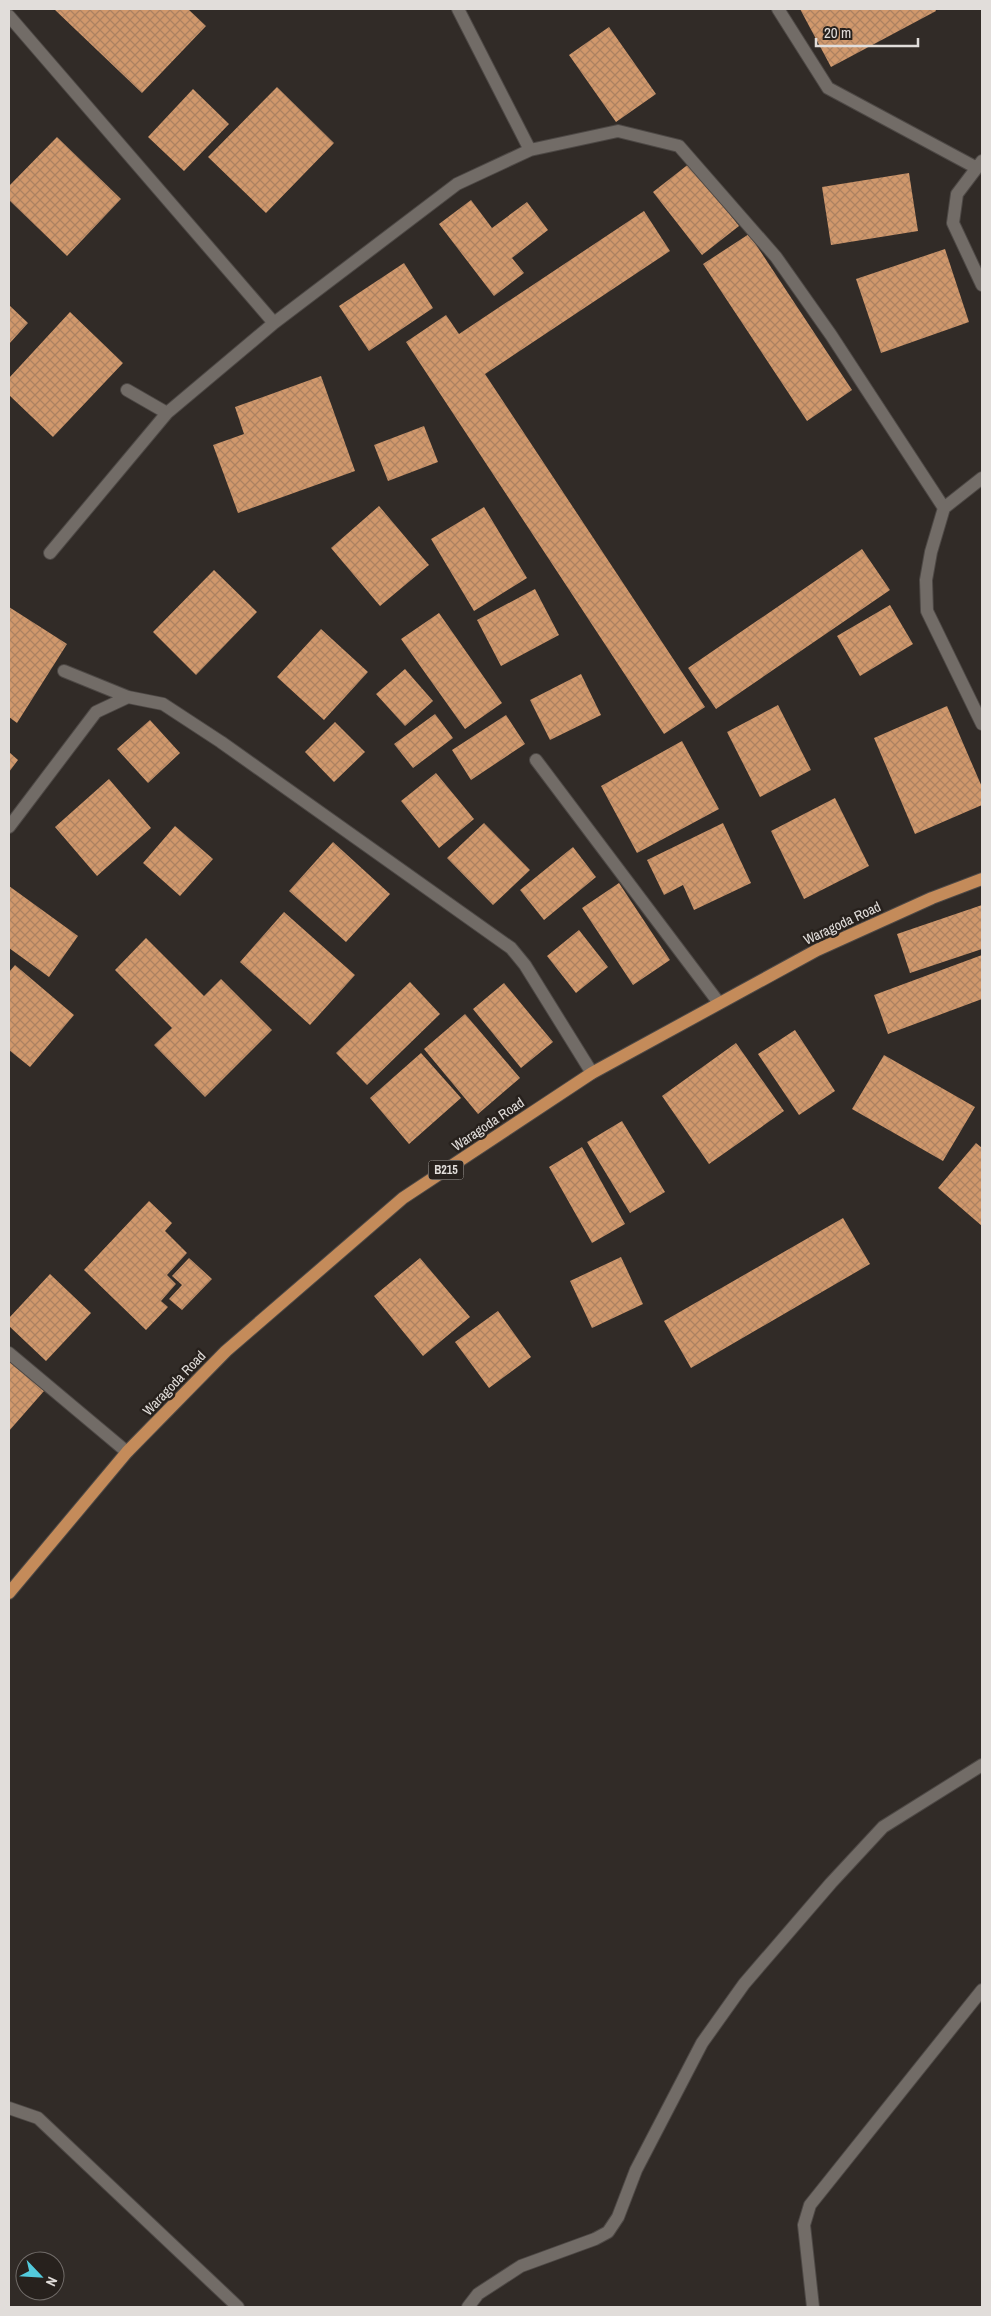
<svg xmlns="http://www.w3.org/2000/svg" width="991" height="2316" font-family="'Archivo Narrow',sans-serif">
  <defs>
    <pattern id="building-cross-hatch" width="8" height="8" patternUnits="userSpaceOnUse" patternTransform="scale(1.25)"><rect width="8" height="8" fill="#d0986c"/><path d="M0 0l8 8M0 8l8-8" fill="none" stroke="#ad8261"/></pattern>
  </defs>
  <rect width="100%" height="100%" fill="#312b27"/>
  <path fill="url(#building-cross-hatch)" d="M54,9H188L206,26L142,93Z
    M800,9H935L936,11L831,67Z
    M609,27L656,94L616,122L569,55Z
    M277,87L334,143L266,213L208,157Z
    M193,89L229,124L184,171L148,137Z
    M57,137L121,199L67,256L9,200V186Z
    M690,163L739,226L702,255L653,192Z
    M909,173L918,231L831,245L822,187Z
    M471,200L492,228L527,202L548,230L512,258L524,273L494,296L439,224Z
    M644,211L670,251L485,374L705,707L664,734L406,342L446,315L459,334Z
    M749,234L852,390L807,421L703,264Z
    M945,249L969,322L881,353L856,279Z
    M404,263L433,308L369,351L339,306Z
    M9,305L28,323L9,344Z
    M70,312L123,363L53,437L9,395V378Z
    M321,376L355,471L238,513L213,445L244,434L235,407Z
    M424,426L438,462L388,481L374,445Z
    M379,506L429,565L380,606L331,548Z
    M484,507L527,578L474,611L431,539Z
    M862,549L890,590L716,709L688,668Z
    M214,570L257,612L196,675L153,632Z
    M535,589L559,635L501,666L477,620Z
    M890,605L913,644L860,676L837,636Z
    M9,607L67,644L17,723L9,717Z
    M439,613L502,703L465,729L401,639Z
    M321,629L368,672L324,720L277,677Z
    M405,669L433,701L405,726L376,694Z
    M581,674L601,715L550,740L530,700Z
    M778,705L811,770L760,797L727,732Z
    M947,706L982,787V805L915,834L874,738Z
    M435,714L453,738L413,768L394,744Z
    M506,715L525,744L471,780L452,750Z
    M150,720L180,753L148,783L117,749Z
    M335,722L365,752L334,782L305,752Z
    M682,741L719,809L637,853L601,786Z
    M9,752L18,760L9,772Z
    M436,773L474,819L439,848L401,801Z
    M109,779L151,828L97,876L55,827Z
    M835,798L869,866L804,899L771,831Z
    M484,823L530,870L493,905L447,858Z
    M723,823L751,883L694,910L683,885L664,895L647,860Z
    M175,826L213,859L180,896L143,863Z
    M333,842L390,894L346,942L289,891Z
    M573,847L596,877L544,920L520,890Z
    M619,883L670,960L633,985L582,908Z
    M9,886L78,936L49,977L9,948Z
    M982,905V949L910,973L897,934Z
    M284,912L355,975L310,1025L240,962Z
    M579,930L608,967L576,993L547,956Z
    M146,938L204,996L221,979L272,1030L205,1097L154,1045L172,1028L115,970Z
    M982,955V999L888,1034L874,995Z
    M15,965L74,1015L30,1067L9,1050V972Z
    M410,982L440,1014L367,1085L336,1053Z
    M504,983L553,1042L521,1068L473,1009Z
    M465,1014L520,1078L478,1114L424,1049Z
    M795,1030L835,1091L799,1115L758,1054Z
    M736,1043L784,1111L709,1164L662,1096Z
    M421,1053L461,1098L409,1144L370,1098Z
    M884,1055L975,1107L943,1161L852,1109Z
    M622,1121L665,1192L630,1213L587,1142Z
    M976,1143L982,1148V1226L938,1188Z
    M582,1147L625,1224L592,1243L549,1167Z
    M149,1201L172,1223L165,1231L187,1253L167,1275L176,1284L161,1301L168,1307L146,1330L84,1270Z
    M843,1218L870,1264L691,1368L664,1321Z
    M621,1257L643,1304L592,1328L570,1281Z
    M189,1258L212,1279L182,1310L169,1299L182,1285L172,1276Z
    M420,1258L470,1317L423,1356L374,1296Z
    M50,1274L91,1313L46,1361L9,1326V1318Z
    M498,1311L531,1357L489,1388L455,1342Z
    M9,1360L44,1391L9,1431Z"/>
  <g fill="none" stroke-linecap="round" stroke-linejoin="round">
    <g stroke="#4d4845" stroke-width="14">
      <path id="minor" d="M458,9L530,150
        M778,9L828,88L975,167
        M9,16L274,323
        M982,161L957,194L953,223L982,285
        M127,390L167,413
        M982,478L944,508L931,552L926,580L927,611L982,724
        M50,553L167,413L274,323L457,184L530,150L618,131L679,146L776,257L831,335L944,508
        M64,671L128,697
        M536,760L719,1003
        M9,827L96,712L128,697L163,704L221,742L511,948L525,965L592,1073
        M9,1353L127,1452
        M9,2108L38,2118L238,2307
        M468,2307L478,2294L521,2266L595,2239L608,2232L618,2217L636,2170L702,2043L744,1984L831,1883L883,1827L982,1765
        M813,2307L804,2225L810,2205L982,1990"/>
    </g>
    <g stroke="#4d4845" stroke-width="14">
      <path id="major" d="M9,1593L127,1452L226,1351L403,1198L592,1073L817,950L932,898L982,879"/>
    </g>
    <use href="#minor" stroke="#726c67" stroke-width="12"/>
    <use href="#major" stroke="#c48b5a" stroke-width="12"/>
  </g>
  <g text-anchor="middle" stroke-width="5" stroke-linejoin="round" paint-order="stroke">
    <rect fill="#27211d" stroke="#a9a5a1" stroke-width="1" x="428.5" y="1160.5" width="35" height="19" rx="4"/>
    <g font-size="12" font-weight="bold" fill="#e1ddda">
      <text x="446" y="1174">B215</text>
    </g>
    <g font-size="14" fill="#e1ddda" stroke="#27211d">
      <text transform="translate(842 923) rotate(-25)" y="5">Waragoda Road</text>
      <text transform="translate(488 1124) rotate(-34)" y="5">Waragoda Road</text>
      <text transform="translate(174 1383) rotate(-46)" y="5">Waragoda Road</text>
    </g>
  </g>
  <rect width="991" height="2316" fill="none" stroke="#e1ddda" stroke-width="20"/>
  <g transform="translate(40 2276) rotate(115)"><circle r="24" fill="#27211d" stroke="#716c69"/>
  <path d="M0-4L9 19L0 12L-9 19Z" fill="#53cadc"/>
  <text y="-8" font-size="14" font-weight="bold" text-anchor="middle" fill="#e1ddda">N</text>
  </g>
  <path d="M816 38v8h102v-8" fill="none" stroke="#e1ddda" stroke-width="2.5"/>
  <text x="824" y="38" font-size="15" fill="#e1ddda" stroke="#27211d" stroke-width="4" paint-order="stroke">20 m</text>
</svg>
